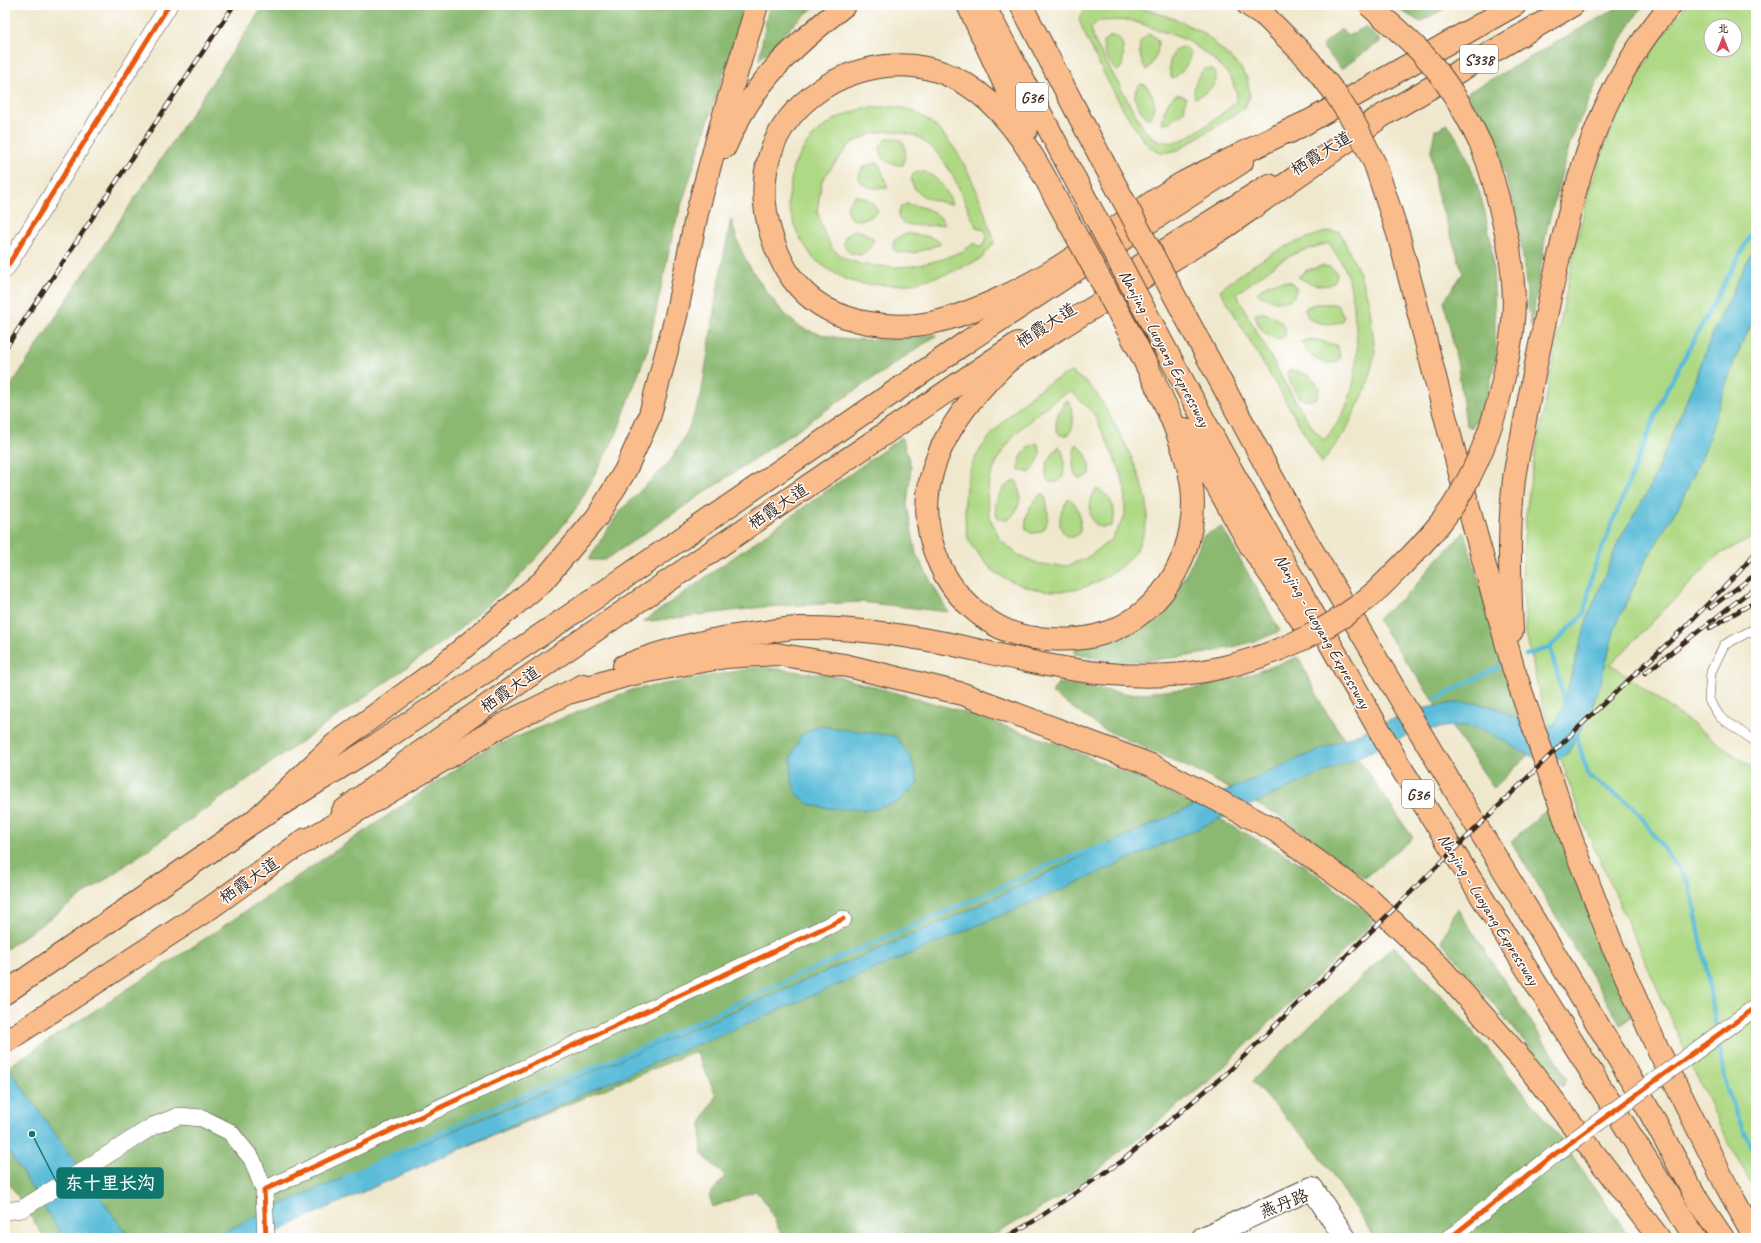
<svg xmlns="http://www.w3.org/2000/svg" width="1761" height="1243" font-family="Caveat,'LXGW WenKai TC',sans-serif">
  <rect width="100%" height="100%" fill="#fff"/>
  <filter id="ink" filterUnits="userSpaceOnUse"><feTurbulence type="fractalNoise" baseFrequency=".025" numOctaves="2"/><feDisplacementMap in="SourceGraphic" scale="8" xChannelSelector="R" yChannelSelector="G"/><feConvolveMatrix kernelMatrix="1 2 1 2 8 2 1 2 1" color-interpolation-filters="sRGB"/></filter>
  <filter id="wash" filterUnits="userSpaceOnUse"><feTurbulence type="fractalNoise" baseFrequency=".012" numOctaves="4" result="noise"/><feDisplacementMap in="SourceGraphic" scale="16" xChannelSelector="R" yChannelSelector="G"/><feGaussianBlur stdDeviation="0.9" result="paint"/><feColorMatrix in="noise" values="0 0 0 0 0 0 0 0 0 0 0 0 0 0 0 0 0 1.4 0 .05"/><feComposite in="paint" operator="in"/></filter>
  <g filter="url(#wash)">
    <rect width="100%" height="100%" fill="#f0e8cd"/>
    <path fill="#afd984" stroke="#758251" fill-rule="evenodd" d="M1097,5L1128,6L1150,11L1176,19L1205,34L1240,67L1247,78L1250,97L1243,109L1178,150C1170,152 1162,154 1154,150C1137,142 1085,40 1079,19L1086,7ZM1130,20L1187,40L1211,57L1231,77L1237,94L1235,103C1224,112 1188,141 1175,142C1161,144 1152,138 1143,128L1094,40L1091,28L1098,21Z
      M1686,5H1756V536L1718,555L1611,664L1756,771V1190L1730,1145L1692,1066L1582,820L1541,701L1526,633L1522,577L1525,522L1532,471L1574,251L1590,188L1620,106L1661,38ZM1711,26H1735V50H1711Z
      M1148,34C1167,38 1155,61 1147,70C1140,62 1139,52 1140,42Z
      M1110,36C1126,36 1124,55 1122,66L1117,72C1109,63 1103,53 1103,42Z
      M1182,47C1201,52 1181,75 1172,79C1168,69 1169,59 1175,50Z
      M1205,69H1212C1224,81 1206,94 1195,98C1192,88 1197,75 1205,69Z
      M1140,84L1146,85C1155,97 1157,105 1149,119C1138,110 1129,96 1140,84Z
      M1177,94L1184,96L1186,98L1184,111L1170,122L1162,123C1164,112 1166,100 1177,94Z
      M880,107C888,107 900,106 907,109C958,127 981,197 994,243L981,259L947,274L909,284L892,285L861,284L845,279L829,270L813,258L797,233L788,204L793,167L805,146L816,133L835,119L863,108ZM888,131C898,132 912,133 921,139C950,158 962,196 976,227L985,230L987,237L982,247H978L975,243L963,251L940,260L914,266L896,267L863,265L846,259L832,249L824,233L817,211L822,180L850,144L871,134Z
      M887,138C908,137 907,148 903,165C891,165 880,161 880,147Z
      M874,163L879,164L888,188C874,189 850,187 863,167Z
      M918,171C935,172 947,189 952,204C937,202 908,196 912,175Z
      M854,196C865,196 873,201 878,211C870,218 861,223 850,218C845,209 847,203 854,196Z
      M906,204C921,206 938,210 945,224C937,226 905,228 900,220C897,216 899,212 900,208Z
      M854,230L863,232L874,239L868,250L860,255L850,253L844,245L845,237Z
      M1331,231L1340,232L1359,272L1369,302L1375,352L1367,387L1345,432L1322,463L1220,290C1256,261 1286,242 1331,231ZM1329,243C1336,254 1345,265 1348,278C1351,286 1352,296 1353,305C1361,351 1359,404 1324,440L1314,430L1287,387L1236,294L1279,262L1296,253Z
      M906,234C915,234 936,236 941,244L914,253L897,252L893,249C892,240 898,236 906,234Z
      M1322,266L1330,267L1337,273C1336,294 1309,284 1298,277L1305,271Z
      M1284,281L1291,282L1296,287C1297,308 1268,302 1257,293C1265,284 1272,282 1284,281Z
      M1315,304H1334L1338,306L1344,316L1342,321C1333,325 1319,325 1310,319C1308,317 1306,313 1305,310L1307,307Z
      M1262,313C1272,315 1289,322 1285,336C1272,345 1256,327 1255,314Z
      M1312,339L1336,345C1352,371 1312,368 1301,342Z
      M1287,371C1300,369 1313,376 1319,388L1318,397C1301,410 1289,384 1287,371Z
      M1071,372C1077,377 1086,381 1091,387C1098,395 1103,404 1108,413C1124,440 1138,468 1146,498C1152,520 1140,551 1123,565C1111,574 1100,581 1085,587C1055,597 1012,588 989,567C985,563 982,558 979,555C977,552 973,548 971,545C966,536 965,522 965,512C963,470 978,447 1006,419C1028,396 1042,385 1071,372ZM1071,391L1094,414L1119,468L1125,489V516L1112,539L1088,557L1067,566L1042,565L1018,555L1000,539L989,516L987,495L989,480L999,457L1014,435L1037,414L1059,397Z
      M1067,400C1074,410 1076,426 1068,435H1060L1057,431C1054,420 1059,409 1067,400Z
      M1037,443C1044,452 1037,466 1030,473L1019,470C1018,459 1025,446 1037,443Z
      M1076,444C1086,450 1091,463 1090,474C1069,490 1072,456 1076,444Z
      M1059,446C1066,455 1065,469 1062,479L1057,482H1049C1041,469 1050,456 1059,446Z
      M1016,480C1022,494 1022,508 1009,519H999C989,504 1002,486 1016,480Z
      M1096,489C1111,494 1119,512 1111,526C1087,533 1086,504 1096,489Z
      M1043,493C1048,502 1051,521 1043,530C1040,533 1035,533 1031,533L1026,529C1024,514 1031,502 1043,493Z
      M1069,498C1080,507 1081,518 1080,532C1069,545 1058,531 1060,518C1061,511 1065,504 1069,498Z"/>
    <path fill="#8bb972" stroke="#637248" d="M264,5H743L741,19L674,228L648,348L616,435L577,507L549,544L516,580L450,637L5,950V395L72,292Z
      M769,5H817L798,20L759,60Z
      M1392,5H1452L1420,22Z
      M1622,5H1643L1628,28L1596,84L1570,143L1547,228L1531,327C1525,281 1522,229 1508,185C1498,153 1482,123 1467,93Z
      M1365,27L1381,41L1341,69L1322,46L1341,29L1348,36Z
      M1448,124L1464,150L1475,178L1484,208L1491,242L1494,284L1496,358L1486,401L1471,429L1466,424L1458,366L1444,301L1463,273L1436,190L1431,151L1435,130Z
      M731,219C734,229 737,239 740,248C749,269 785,323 807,330C849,345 894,339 937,335L605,560H589L603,536L620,511L671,460L688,430L701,396L709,346L716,297Z
      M902,437L911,467L907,505L916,554L948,612L861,602L764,607L643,622Z
      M1222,527L1280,631C1234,652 1169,661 1117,661C1103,660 1089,657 1075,654V646C1084,645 1094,646 1103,644C1157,633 1185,584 1203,536Z
      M1464,532L1530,753L1494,788L1377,619L1411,591L1434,563Z
      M1298,657L1324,709L1413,838L1365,878L1286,820L1203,774L1101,728L1052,693L1058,683L1131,694L1197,688L1249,675Z
      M760,667L835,676L954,709L1063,746L1175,795L1304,865L1376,920L1210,1080L1074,1189L997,1233L987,1238H783L767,1204L756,1191L713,1207L709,1196L725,1176L702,1154L701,1124L716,1095L696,1051L247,1238H45L5,1177V1071L11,1065L197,944L483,751L631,690Z
      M1550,807L1632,1016L1621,1025L1511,841Z
      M1457,908L1567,1077L1562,1087L1441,941Z
      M1394,946L1460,1016L1551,1126L1630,1238H1375L1316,1150L1252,1081Z"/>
    <path fill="#5abcd8" stroke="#4a737b" d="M1756,243V314L1734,362L1721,399L1705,450L1680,504L1645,562L1615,628L1600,686L1588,717L1568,753L1556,761C1547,760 1538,759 1529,755C1509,746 1490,729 1468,726C1454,724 1426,730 1412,733L1047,896L642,1068L300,1220L267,1238H212L266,1211L967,911L1091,852L1302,757L1415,710L1453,703H1476L1495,707L1539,731L1555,724L1561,712L1587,619L1619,540L1648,491L1690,392L1713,332Z
      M819,726L895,736L910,756L919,783L898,802L871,810L824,808L809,804L796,793L792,780L791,757L801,735Z
      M5,1063L128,1236L130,1238H64L5,1146Z"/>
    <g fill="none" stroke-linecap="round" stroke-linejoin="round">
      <path stroke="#5abcd8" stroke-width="4.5" d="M1550,647L1566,707
        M1526,655L1550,647L1584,614L1593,571L1663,397L1756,225
        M1436,699L1506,663
        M1575,733L1589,776L1634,807L1690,885L1710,987L1717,1032
        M1718,1039L1726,1087L1744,1132L1756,1154
        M344,1178L480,1114L648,1045L792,978L978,898L1053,863L1107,845"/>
    </g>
  </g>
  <g filter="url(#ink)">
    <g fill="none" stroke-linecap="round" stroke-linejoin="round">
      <g stroke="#564638" stroke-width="10">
        <path id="service" d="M1756,628L1724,645L1711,672L1709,700L1720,717L1756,742"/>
      </g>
      <g stroke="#564638" stroke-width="18">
        <path id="minor" d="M5,270L169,5
          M5,1211L22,1209L153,1126L179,1116L202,1118L230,1132L252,1159L264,1190
          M266,1238L264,1190L843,919
          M1450,1238L1555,1154"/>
      </g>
      <g stroke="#564638" stroke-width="24">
        <path id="tertiary" d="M1203,1238L1312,1188L1345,1238"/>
      </g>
      <g stroke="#564638" stroke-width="24">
        <path id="trunk" d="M1368,124L1573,5
          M1290,132L1515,5
          M1110,285L1269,185
          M343,811L409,760L555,658L1018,343
          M5,993L253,822L370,749L569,616L968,341L1163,213L1242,162
          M5,1042L210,908L306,839"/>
      </g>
      <g stroke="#564638" stroke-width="24">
        <path id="motorway" d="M968,5L1026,131
          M984,5L1075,179
          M1021,5L1102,160
          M1248,5L1265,16
          M725,147C752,83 792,47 845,5
          M1053,193C1019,125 970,58 886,66C862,69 840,76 820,90C770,124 754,177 771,234C777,253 785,272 799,287C834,326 899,333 947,319C981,309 1022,289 1052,271C1096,245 1135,211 1179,185C1193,177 1209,170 1223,163C1251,149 1279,135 1307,122
          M1399,237L1469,509L1513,667L1573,843L1613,947L1655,1043L1727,1187L1755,1238
          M1188,321L1305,538L1436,759L1640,1094L1698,1201L1723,1238
          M1160,339L1224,457L1398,763L1695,1238
          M1139,350C1158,389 1183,437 1191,480C1202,544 1166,615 1102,634C1080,641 1058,640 1035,638C994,634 955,600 939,563C905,486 950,416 1005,364C1012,357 1021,352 1030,347C1043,338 1057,330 1071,321C1119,292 1168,263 1216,233C1237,220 1256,205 1276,191C1313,165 1349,140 1385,114
          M1185,429L1250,545L1303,623
          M1512,631C1510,581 1508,529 1514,479C1516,463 1520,447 1523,431C1531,389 1539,348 1548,307C1571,198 1594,91 1671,5
          M624,666C669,648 718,637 766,632C777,630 788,628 799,628C847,627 898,634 945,643
          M572,692L628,675L675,666L726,657L776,654L844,665L963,694L1151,765L1276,831L1368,898L1440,967L1525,1063L1659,1238
          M253,822L334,745L437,670L543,581L597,517L625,471L649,418L676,316L697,213L722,121L757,5
          M291,850L508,722L584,685"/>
      </g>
      <use href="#service" stroke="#fff" stroke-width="9"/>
      <use href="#minor" stroke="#fff" stroke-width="17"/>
      <use href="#tertiary" stroke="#fff" stroke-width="22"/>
      <use href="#trunk" stroke="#fabc8b" stroke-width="22"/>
      <use href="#motorway" stroke="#fabc8b" stroke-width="22"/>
      <g stroke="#3b2a1e" stroke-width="4.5">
        <path id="rail" d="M5,349L234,5
          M1710,608L1756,574
          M1710,628L1756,601
          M1645,673L1745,595L1756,589
          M1004,1238L1034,1221L1122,1161L1229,1071L1584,722L1682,630L1740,571L1756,552"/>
      </g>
      <use href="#rail" stroke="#fff" stroke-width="3" stroke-dasharray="9" stroke-linecap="butt"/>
      <g stroke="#564638" stroke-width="18" stroke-linecap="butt">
        <path id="minor-bridge" d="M1555,1154L1756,1007"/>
      </g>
      <g stroke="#564638" stroke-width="24" stroke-linecap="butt">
        <path id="motorway-bridge" d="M1265,16L1308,59L1335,93L1355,124L1375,164L1399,237
          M1102,160L1188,321
          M1075,179L1160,339
          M1053,193L1139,350
          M945,643C1039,663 1128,690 1224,667C1278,654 1333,629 1375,592C1387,581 1399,568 1411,556C1430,536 1450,514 1463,489C1483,454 1497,412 1505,372C1511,343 1516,313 1513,283C1512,262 1508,241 1503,221C1498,196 1491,169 1481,145C1469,119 1453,91 1435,68C1416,44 1391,25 1369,5"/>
      </g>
      <use href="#minor-bridge" stroke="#fff" stroke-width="17"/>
      <use href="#motorway-bridge" stroke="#fabc8b" stroke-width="22"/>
      <g stroke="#fff" stroke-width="8">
        <path id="cycleway" d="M5,270L169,5
          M266,1238L264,1190L843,919
          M1450,1238L1555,1154L1756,1007"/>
      </g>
      <use href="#cycleway" stroke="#e8590c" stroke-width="5"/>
    </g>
  </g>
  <g text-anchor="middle" stroke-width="3" stroke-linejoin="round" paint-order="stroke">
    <g fill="#fff" stroke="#766a62" stroke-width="1">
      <rect x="1460" y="45" width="38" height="28" rx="3"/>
      <rect x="1016" y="83" width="32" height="28" rx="3"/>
      <rect x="1402" y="780" width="32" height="28" rx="3"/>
    </g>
    <g font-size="16" font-weight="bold" fill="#3b2a1e">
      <text x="1479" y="65">S338</text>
      <text x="1032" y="103">G36</text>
      <text x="1418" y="800">G36</text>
    </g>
    <g font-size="17" fill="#3b2a1e" stroke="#fff">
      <text transform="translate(1321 153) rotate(-32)" y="6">栖霞大道</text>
      <text transform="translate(1046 325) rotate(-33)" y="6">栖霞大道</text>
      <text transform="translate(1165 348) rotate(62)" y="6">Nanjing - Luoyang Expressway</text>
      <text transform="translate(778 506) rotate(-34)" y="6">栖霞大道</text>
      <text transform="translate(1323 631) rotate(60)" y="6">Nanjing - Luoyang Expressway</text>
      <text transform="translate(510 689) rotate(-35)" y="6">栖霞大道</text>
      <text transform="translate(249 880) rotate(-35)" y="6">栖霞大道</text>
      <text transform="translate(1489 909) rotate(58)" y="6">Nanjing - Luoyang Expressway</text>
      <text transform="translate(1284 1203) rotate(-21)" y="6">燕丹路</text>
    </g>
  </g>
  <path fill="none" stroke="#0f766e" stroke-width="1.5" d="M32 1134L57 1183"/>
  <circle fill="#0f766e" stroke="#fff" stroke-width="1.5" cx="32" cy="1134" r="4"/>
  <rect fill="#0f766e" stroke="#0f766e" stroke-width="1.5" x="57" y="1168" width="106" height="30" rx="4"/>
  <g font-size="18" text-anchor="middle" font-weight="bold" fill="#fff">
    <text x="110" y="1189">东十里长沟</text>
  </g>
  <rect width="1761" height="1243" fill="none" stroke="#fff" stroke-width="20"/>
  <g transform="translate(1723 38)"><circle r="19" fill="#ffffff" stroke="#b1aaa5"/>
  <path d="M0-3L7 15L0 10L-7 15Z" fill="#d1495b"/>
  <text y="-6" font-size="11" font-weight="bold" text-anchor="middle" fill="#3b2a1e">北</text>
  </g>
</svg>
